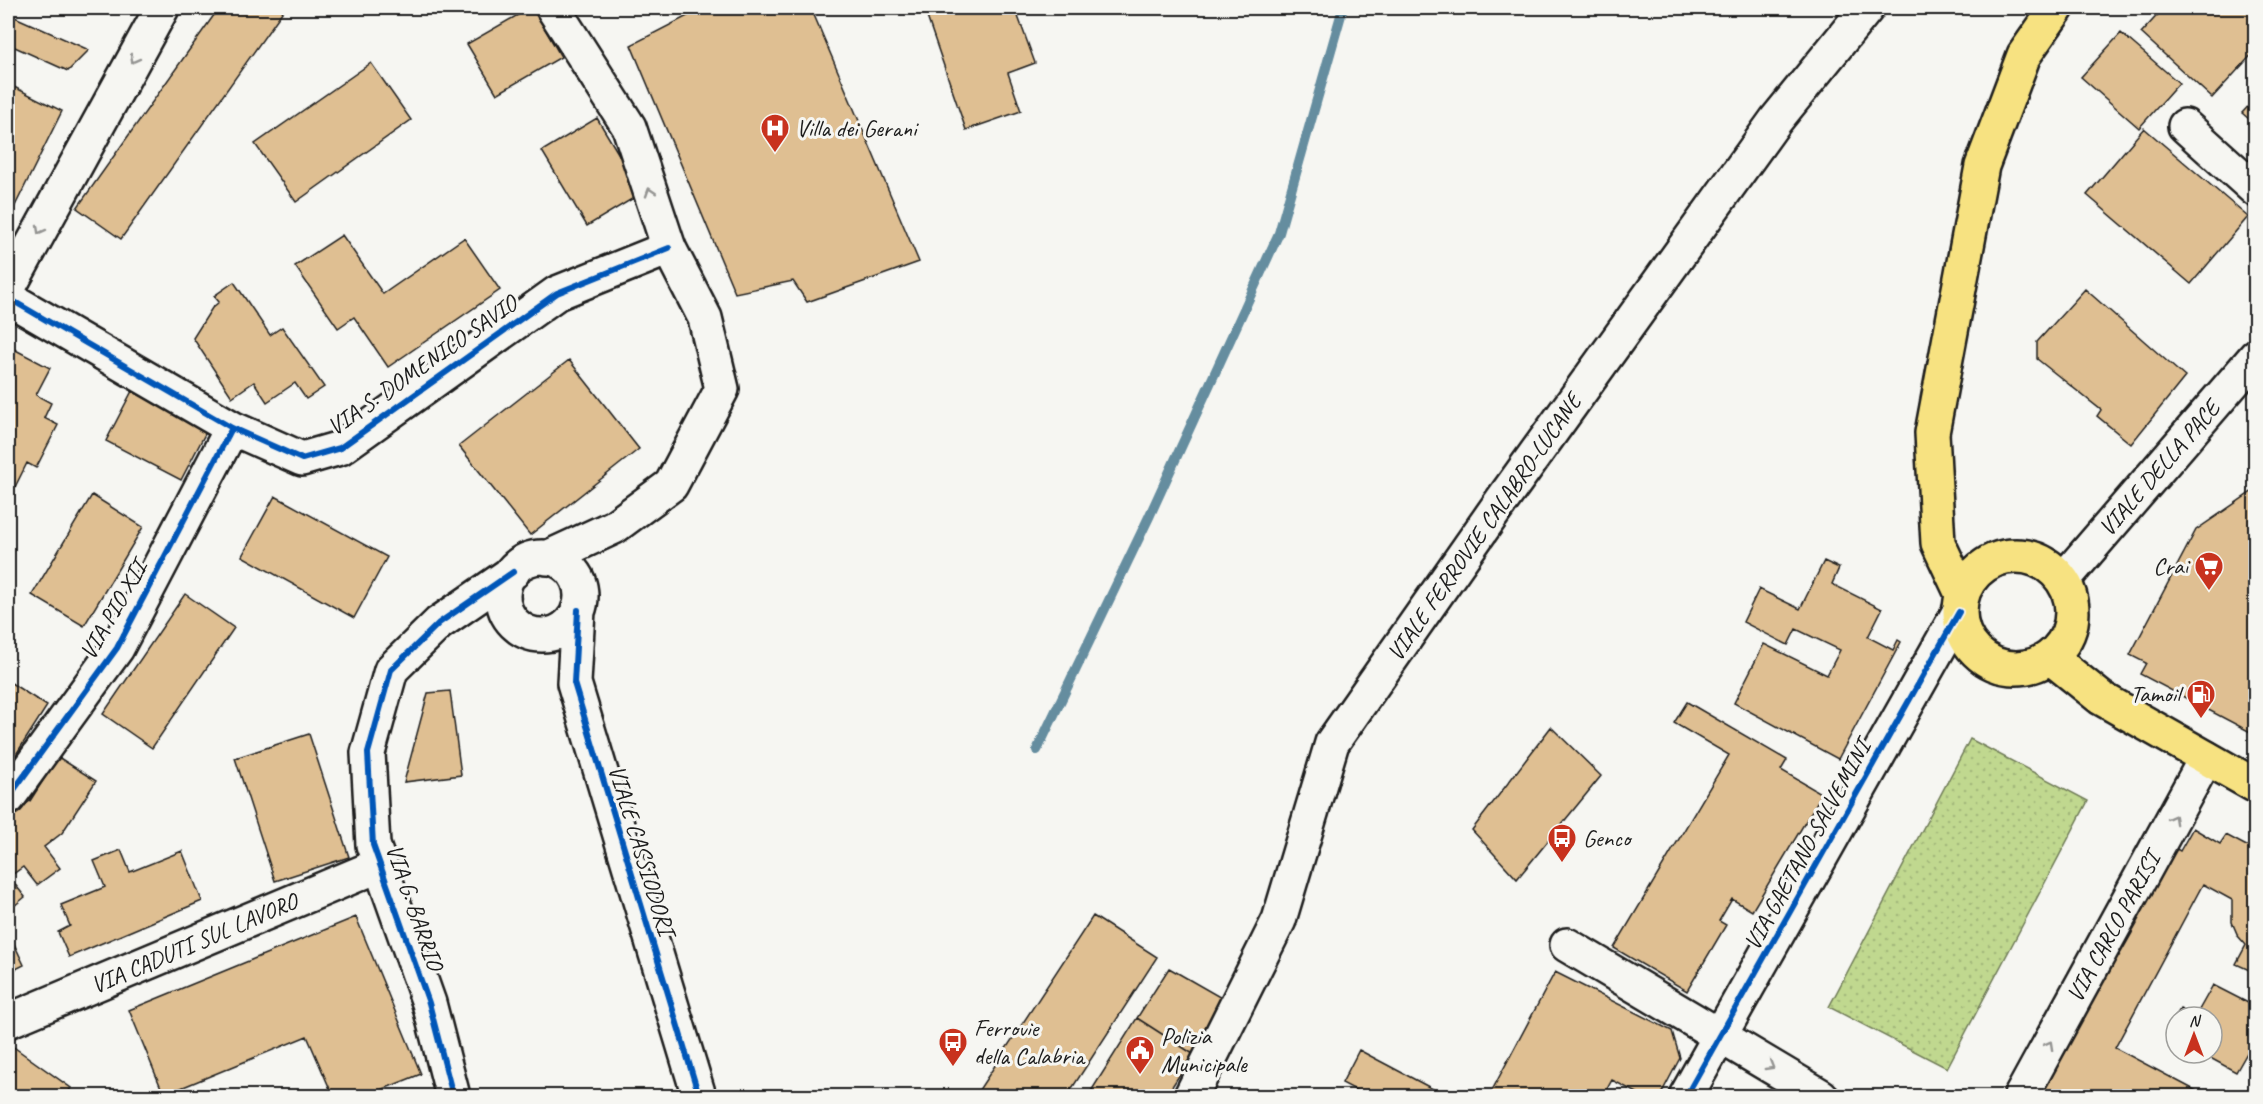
<svg xmlns="http://www.w3.org/2000/svg" width="2263" height="1104" font-family="Caveat,sans-serif">
  <defs>
    <pattern id="grass-dots" width="8" height="8" patternUnits="userSpaceOnUse" patternTransform="scale(1.5)"><rect width="8" height="8" fill="#c0d88f"/><path d="M2 2h.1M6 6h.1" fill="none" stroke="#a4b97b" stroke-width="1.8" stroke-linecap="round"/></pattern>
  </defs>
  <rect width="100%" height="100%" fill="#f6f6f2"/>
  <filter id="ink" filterUnits="userSpaceOnUse"><feTurbulence type="fractalNoise" baseFrequency=".0167" numOctaves="2"/><feDisplacementMap in="SourceGraphic" scale="12" xChannelSelector="R" yChannelSelector="G"/><feConvolveMatrix kernelMatrix="1 2 1 2 8 2 1 2 1" color-interpolation-filters="sRGB"/></filter>
  <g filter="url(#ink)">
    <path fill="url(#grass-dots)" stroke="#6e7a56" stroke-width="1.5" d="M1970,739L2088,801L1947,1068L1829,1007Z"/>
    <g fill="none" stroke-linecap="round" stroke-linejoin="round">
      <path stroke="#658d9f" stroke-width="10" d="M1037,750L1149,517L1279,233L1343,8"/>
    </g>
    <path fill="#dfbf92" stroke="#1c1c1c" stroke-width="1.5" d="M219,8H285L121,239L77,208Z
      M530,8H533L561,57L497,94L467,44Z
      M703,8H811L919,262L807,302L793,281L735,293L631,45Z
      M924,8H981L983,11L994,8H1015L1035,63L1008,73L1021,111L966,130Z
      M2164,8H2256V50L2212,98L2141,33Z
      M8,14L89,50L68,71L8,44Z
      M2121,33L2179,83L2139,128L2081,77Z
      M371,63L411,120L296,202L255,144Z
      M12,86L62,111L8,220V95Z
      M2256,98V125L2242,113Z
      M597,118L642,193L587,226L542,151Z
      M2144,128L2248,217L2191,284L2087,195Z
      M342,235L383,294L464,238L500,290L388,367L354,317L338,328L295,266Z
      M234,282L270,335L282,327L324,387L306,399L295,383L267,402L254,382L232,397L193,338L212,308L219,302L214,296Z
      M2085,289L2185,377L2131,444L2097,416L2101,410L2037,359V342Z
      M8,346L50,368L36,395L51,403L44,418L58,425L36,468L27,463L8,501Z
      M569,360L639,449L530,535L459,446Z
      M132,391L207,430L181,480L106,441Z
      M2256,489V735L2140,674L2146,663L2130,655L2196,530Z
      M92,495L143,527L84,626L32,595Z
      M275,496L387,557L354,618L242,556Z
      M1824,561L1839,568L1832,584L1882,609L1868,637L1893,650L1898,640L1901,642L1838,759L1734,703L1764,644L1827,675L1840,650L1796,629L1788,645L1743,622L1759,589L1800,609Z
      M185,594L234,628L152,748L103,714Z
      M8,681L47,706L8,767Z
      M450,691L461,775L404,782L428,693Z
      M1687,702L1787,760L1781,770L1822,794L1752,911L1732,899L1719,921L1726,925L1687,991L1614,948L1729,755L1674,723Z
      M1551,727L1601,776L1517,879L1472,830Z
      M309,734L349,857L275,881L235,758Z
      M58,757L96,781L62,833L44,847L60,868L37,885L23,867L9,877L25,897L8,911V818L30,801Z
      M2193,828L2220,844L2226,835L2256,851V973L2236,964L2246,945L2238,936L2232,922V900L2203,884L2115,1048L2206,1096H2027L2108,950L2119,956L2137,924L2122,915L2164,842L2180,851Z
      M121,850L130,872L182,851L202,901L69,957L58,932L70,926L61,905L105,887L94,861Z
      M1093,916L1157,957L1067,1096H975Z
      M356,917L421,1074L366,1096H333L307,1036L164,1095L129,1010Z
      M8,931L24,965L8,973Z
      M1169,968L1225,1000L1193,1054L1137,1018Z
      M1555,972L1672,1031L1680,1058L1660,1096H1643L1612,1080L1603,1096H1489Z
      M2213,985L2256,1007V1037L2236,1072L2201,1053H2212V1017H2195Z
      M2180,1009L2195,1017H2176V1039L2166,1034Z
      M1137,1018L1193,1054L1166,1096H1088Z
      M8,1043L71,1088L65,1096H8Z
      M1359,1050L1446,1096H1367L1342,1083Z"/>
    <g fill="none" stroke-linecap="round" stroke-linejoin="round">
      <g stroke="#1c1c1c" stroke-width="38">
        <path id="street" d="M2185,126L2256,190
          M8,289L162,8
          M8,298L232,428L302,459L340,448L557,293L669,248
          M8,798L117,648L232,428
          M1567,945L1821,1096
          M8,1021L380,865
          M1686,1096L1959,612
          M2021,1096L2206,758"/>
      </g>
      <g stroke="#1c1c1c" stroke-width="38">
        <path id="secondary" d="M503 596a39 39 0 1 1 78 0a39 39 0 1 1-78 0Z
          M547,558L614,527L671,485L722,389L705,318L669,248L629,127L553,8
          M2063,580L2256,356
          M578,610L574,683L699,1096
          M453,1096L429,1003L373,845L368,753L391,670L439,623L513,572
          M1191,1096L1279,920L1332,743L1503,499L1776,120L1867,8"/>
      </g>
      <g stroke="#1c1c1c" stroke-width="38">
        <path id="primary" d="M1960 612a56 56 0 1 1 112 0a56 56 0 1 1-112 0Z
          M1962,594L1938,543L1932,433L1982,166L2024,55L2057,8
          M2050,657L2101,698L2256,786"/>
      </g>
      <use href="#street" stroke="#f6f6f2" stroke-width="33"/>
      <use href="#secondary" stroke="#f6f6f2" stroke-width="33"/>
      <use href="#primary" stroke="#f7e281" stroke-width="33"/>
      <g stroke="#f6f6f2" stroke-width="10">
        <path id="cycleway" d="M8,298L232,428L302,459L340,448L557,293L669,248
          M578,610L574,683L699,1096
          M8,798L117,648L232,428
          M453,1096L429,1003L373,845L368,753L391,670L439,623L513,572
          M1686,1096L1959,612"/>
      </g>
      <use href="#cycleway" stroke="#0057b8" stroke-width="6"/>
    </g>
    <defs><path id="oneway-chevron" d="M-2-3.5L2.5 0L-2 3.5" fill="none" stroke-width="1.6" stroke-linecap="round" stroke-linejoin="round" transform="scale(1.5)"/></defs>
    <g stroke="#949492">
      <use href="#oneway-chevron" transform="translate(134 59) rotate(119)"/>
      <use href="#oneway-chevron" transform="translate(650 192) rotate(-108)"/>
      <use href="#oneway-chevron" transform="translate(40 230) rotate(119)"/>
      <use href="#oneway-chevron" transform="translate(2173 819) rotate(-61)"/>
      <use href="#oneway-chevron" transform="translate(2049 1045) rotate(-61)"/>
      <use href="#oneway-chevron" transform="translate(1770 1066) rotate(31)"/>
    </g>
  </g>
  <defs>
    <g id="hospital-pin" transform="scale(1.5)"><path d="M0 17L-7.5 6A9.5 9.5 0 1 1 7.5 6Z" fill="#c8321e" stroke="#f6f6f2"/><path d="M-5-5h3v3.5h4V-5h3V5h-3V1.5h-4V5h-3Z" fill="#fff"/></g>
    <g id="supermarket-pin" transform="scale(1.5)"><path d="M0 17L-7.5 6A9.5 9.5 0 1 1 7.5 6Z" fill="#c8321e" stroke="#f6f6f2"/><path d="M-6-5.5h2.5l.6 2H6L4.5 2H-2.5L-4.4-4H-6ZM-1.5 3.2a1.3 1.3 0 1 0 .1 0ZM3 3.2a1.3 1.3 0 1 0 .1 0Z" fill="#fff"/></g>
    <g id="fuel-pin" transform="scale(1.5)"><path d="M0 17L-7.5 6A9.5 9.5 0 1 1 7.5 6Z" fill="#c8321e" stroke="#f6f6f2"/><path d="M-5.5-6h7V0h2V4h1.3V-2.5L3-4.5l.8-.8L6-3V5H2.5V1h-1V6h-7ZM-4.2-4.7v3.2H.2V-4.7Z" fill="#fff"/></g>
    <g id="bus-pin" transform="scale(1.5)"><path d="M0 17L-7.5 6A9.5 9.5 0 1 1 7.5 6Z" fill="#c8321e" stroke="#f6f6f2"/><path d="M-5-6H5V4H4V6H2V4H-2V6H-4V4H-5ZM-3.5-4V0h7V-4ZM-3.5 1.2v1.5H-2V1.2ZM2 1.2v1.5H3.5V1.2Z" fill="#fff"/></g>
    <g id="civic-pin" transform="scale(1.5)"><path d="M0 17L-7.5 6A9.5 9.5 0 1 1 7.5 6Z" fill="#c8321e" stroke="#f6f6f2"/><path d="M-.6-6.5H3V-4.5H.6V-3L4-1V1h2V6H-6V1h2V-1L-.6-3ZM-1.2 2.5V6h2.4V2.5Z" fill="#fff"/></g>
  </defs>
  <g fill-rule="evenodd">
    <use href="#hospital-pin" x="775" y="128"/>
    <use href="#supermarket-pin" x="2209" y="566"/>
    <use href="#fuel-pin" x="2201" y="694"/>
    <use href="#bus-pin" x="1562" y="838"/>
    <use href="#bus-pin" x="953" y="1042"/>
    <use href="#civic-pin" x="1140" y="1050"/>
  </g>
  <g text-anchor="middle" stroke-width="6" stroke-linejoin="round" paint-order="stroke">
    <g font-size="24" fill="#1c1c1c" stroke="#f6f6f2" text-anchor="start">
      <text x="796" y="136">Villa dei Gerani</text>
      <text x="2188" y="574" text-anchor="end">Crai</text>
      <text x="2180" y="702" text-anchor="end">Tamoil</text>
      <text x="1583" y="846">Genco</text>
      <text x="974" y="1036">Ferrovie<tspan x="974" dy="28">della Calabria</tspan></text>
      <text x="1161" y="1044">Polizia<tspan x="1161" dy="28">Municipale</tspan></text>
    </g>
    <g font-size="24" fill="#1c1c1c" stroke="#f6f6f2">
      <text transform="translate(422 365) rotate(-35)" y="8">VIA S. DOMENICO SAVIO</text>
      <text transform="translate(2159 468) rotate(-49)" y="8">VIALE DELLA PACE</text>
      <text transform="translate(1484 527) rotate(-55)" y="8">VIALE FERROVIE CALABRO-LUCANE</text>
      <text transform="translate(113 610) rotate(-60)" y="8">VIA PIO XII</text>
      <text transform="translate(1807 845) rotate(-61)" y="8">VIA GAETANO SALVEMINI</text>
      <text transform="translate(642 850) rotate(73)" y="8">VIALE CASSIODORI</text>
      <text transform="translate(415 907) rotate(71)" y="8">VIA G. BARRIO</text>
      <text transform="translate(2113 927) rotate(-61)" y="8">VIA CARLO PARISI</text>
      <text transform="translate(194 943) rotate(-23)" y="8">VIA CADUTI SUL LAVORO</text>
    </g>
  </g>
  <rect width="2263" height="1104" fill="none" stroke="#f6f6f2" stroke-width="30"/>
  <rect x="15" y="15" width="2233" height="1074" fill="none" stroke="#1c1c1c" stroke-width="2" filter="url(#ink)"/>
  <g transform="translate(2194 1035)"><circle r="28" fill="#f6f6f2" stroke="#9f9f9c" stroke-width="1.5"/>
  <path d="M0-4.5L10 22L0 15L-10 22Z" fill="#c8321e"/>
  <text y="-9" font-size="16" font-weight="bold" text-anchor="middle" fill="#1c1c1c">N</text>
  </g>
</svg>
